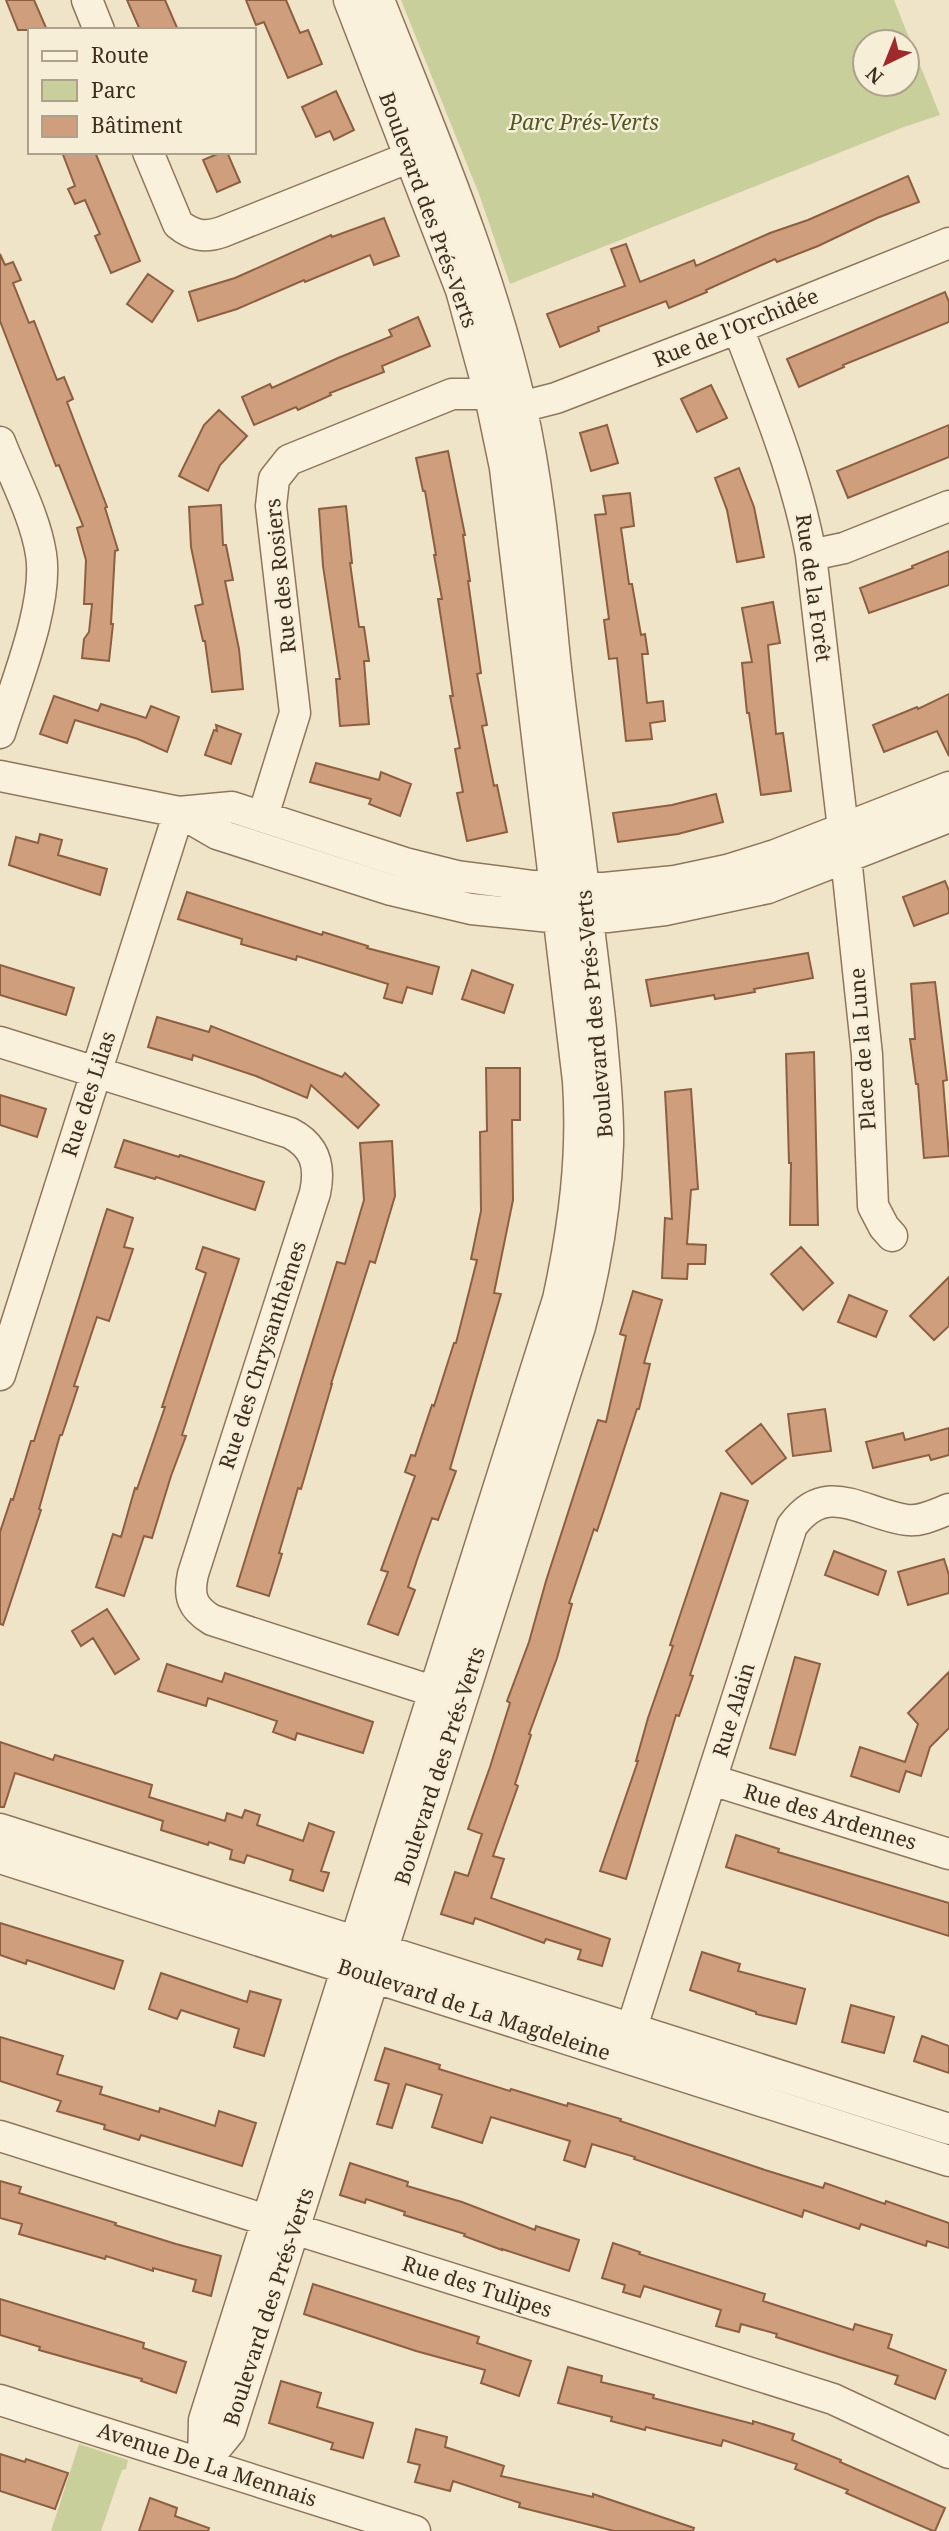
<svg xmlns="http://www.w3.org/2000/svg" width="949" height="2531" font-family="'Noto Serif',serif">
  <rect width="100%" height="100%" fill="#f0e4c8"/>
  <path fill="#c9cf9b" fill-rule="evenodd" d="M401,0H894L940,115L904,127L510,284L479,194ZM865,42H907V84H865Z
    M79,2444L128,2460L126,2469L122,2470L101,2531H51Z"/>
  <path fill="#cf9f7d" stroke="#8d5f41" stroke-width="2" d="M6,0H34L47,30H18Z
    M127,0H165L178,30H140Z
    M246,0H286L300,33L308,30L322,64L288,78L264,22L256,25Z
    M336,91L354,130L334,140L330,131L316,137L302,107Z
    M62,152H95L140,261L111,273L95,236L100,234L85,200L75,204L68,189L75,186Z
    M222,152H227L240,182L217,192L203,160Z
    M908,176L919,202L877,218L818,246L777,262L775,259L706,290L707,292L669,308L666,301L598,327L599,331L560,347L547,314L625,286L611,249L626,244L640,282L694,260L696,266L770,233L808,220Z
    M384,218L399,256L374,265L370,255L305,282L304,280L237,309L198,321L189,292L235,278L331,235L332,237Z
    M0,254L5,265L13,262L21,280L13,283L29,323L34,321L57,380L64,377L73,399L67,402L107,507L105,508L118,550L115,551L111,624H113L109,661L82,658L84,639L89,632L92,604H84L86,560L77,528L83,526L59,465L56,466L0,321Z
    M148,274L173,291L152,322L127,304Z
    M945,292L949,302V322L843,365L844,367L799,387L787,359Z
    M418,317L430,346L382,366L384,372L330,393L331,395L298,410L296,407L254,425L242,397L270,384L272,388L338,358L392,336L389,330Z
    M711,385L727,418L697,432L681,399Z
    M219,410L247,436L220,465L208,491L179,476L204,425Z
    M607,425L618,463L591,471L580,433Z
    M949,425V457L848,498L837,471Z
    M448,451L465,535H463L470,581H468L481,673L477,674L487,725L482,726L494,786L497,785L507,832L467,841L457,793L463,792L455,749L460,748L450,696H453L438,599H442L434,555H436L425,491H423L416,458Z
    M739,468L754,507L764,557L737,562L727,510L715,478Z
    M630,493L634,526L621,528L629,584H632L641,635L645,634L648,654H642L647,703L663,701L665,721L650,723L652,739L626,741L617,658L609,659L604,620L609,619L595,515L606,514L603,496Z
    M221,505L223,545H226L233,580L225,581L239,649L243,689L212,692L205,641H203L195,606L203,604L191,547L189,507Z
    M346,506L352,563H350L359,627H364L369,661H364L369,724L340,726L336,679H340L323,566L319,509Z
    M949,551V585L869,613L860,588L913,568L912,566Z
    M773,602L780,643L768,645L776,734L783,733L791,791L761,795L749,713H747L742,663L752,662L742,608Z
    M949,694V756L937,731L884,752L873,725L917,707L918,709Z
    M54,696L98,711L101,704L146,718L151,706L179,717L167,752L138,739L75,720L67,743L40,734Z
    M216,725L241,734L231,764L205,755L214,730L217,731Z
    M316,763L379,780L381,772L411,784L400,816L369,804L371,799L310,782Z
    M716,794L723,822L678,834L618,842L613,813L672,805Z
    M40,834L62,840L58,855L107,869L100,895L9,865L16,837L38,843Z
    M945,881L949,891V913L914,926L903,897Z
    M187,892L322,935L323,932L368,946L367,948L439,967L432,994L407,987L402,1003L384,998L388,984L297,956L296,960L241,944L242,939L178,919Z
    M808,953L813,978L754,989L755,992L715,999L714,995L651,1006L646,980Z
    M0,965L74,988L66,1015L0,995Z
    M472,970L513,985L504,1013L462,999Z
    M935,982L947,1080L943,1081L949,1156L924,1158L918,1084H916L910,1039H915L911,984Z
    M157,1017L209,1032L211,1026L342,1077L345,1073L379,1105L358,1128L311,1085L307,1098L256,1076L193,1055L192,1060L148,1047Z
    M814,1052L818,1225H790L791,1163H789L786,1054Z
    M486,1068H520V1120H512L513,1200L494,1293L501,1294L450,1469L456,1471L438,1520L432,1518L418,1557L408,1587L415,1590L398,1635L368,1624L388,1572L381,1570L415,1476L405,1472L411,1455L415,1456L432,1405L434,1406L454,1343H456L477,1260L471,1259L481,1211L480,1132L487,1131Z
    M691,1089L698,1189L691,1190L687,1244L706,1245L705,1264H688L687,1279L662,1278L665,1218L672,1219L665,1092Z
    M0,1095L46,1109L37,1137L0,1125Z
    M124,1140L179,1157L180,1155L264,1182L255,1210L156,1177L155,1179L115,1167Z
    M392,1141L395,1196L375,1263L370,1261L331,1384H332L301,1489L298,1488L279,1553L282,1554L269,1596L237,1586L337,1262L345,1264L364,1200L360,1143Z
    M107,1209L133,1218L124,1247L133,1249L109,1321L97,1317L74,1386L78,1387L62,1435H60L39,1509L41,1510L3,1625L0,1624V1532L11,1499L13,1500L31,1441H34Z
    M203,1247L239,1259L182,1435L186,1436L171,1476L152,1538L144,1536L124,1596L96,1587L113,1534L121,1537L135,1488L137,1489L165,1407H162L206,1273L196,1269Z
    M801,1247L833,1283L803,1310L771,1274Z
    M949,1277V1326L934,1340L910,1316Z
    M633,1291L662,1300L644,1363L650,1364L639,1409H637L613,1483L597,1531L594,1529L569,1603L572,1604L557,1658L529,1734L531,1735L515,1784L518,1786L493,1856L504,1859L491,1898L610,1939L602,1966L578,1959L581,1950L546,1939L544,1943L475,1918L473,1924L441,1914L455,1872L468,1876L482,1834L468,1829L490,1767L510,1703L507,1701L529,1642L546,1581L598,1420L606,1422L626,1336L620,1334Z
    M849,1295L887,1311L876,1337L838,1322Z
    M825,1409L831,1451L793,1456L788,1414Z
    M761,1424L786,1458L752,1484L726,1451Z
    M949,1428V1455L931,1460L929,1455L873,1468L866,1442L903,1433L905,1440Z
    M721,1493L748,1501L690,1675L693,1676L679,1716L676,1715L626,1879L600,1871L638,1761H636L648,1718L673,1646L670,1645Z
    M834,1551L886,1571L878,1595L825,1575Z
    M944,1559L949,1575V1593L908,1605L898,1572Z
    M107,1609L139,1659L115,1674L93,1638L81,1646L72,1631Z
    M795,1657L820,1664L795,1755L770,1748Z
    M167,1664L222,1682L225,1673L373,1722L363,1753L297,1733L295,1740L273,1732L277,1721L208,1698L206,1706L158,1691Z
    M949,1672V1728L930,1747L921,1776L906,1771L899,1792L851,1776L860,1747L905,1762L918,1724L908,1713Z
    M0,1742L53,1760L55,1755L152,1785L149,1797L225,1821L227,1813L242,1818L245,1810L260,1815L257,1825L303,1841L309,1823L334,1832L321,1871L329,1873L323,1891L290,1880L293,1870L247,1855L244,1863L230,1859L232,1850L209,1842L208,1845L161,1830L163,1821L15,1773L4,1807H0Z
    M736,1835L779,1849L778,1852L949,1903V1936L726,1867Z
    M0,1923L123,1961L114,1989L27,1960L26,1964L0,1955Z
    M702,1952L740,1964L738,1971L805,1989L796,2024L756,2014V2012L690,1990Z
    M161,1973L247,2002L250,1991L281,2000L264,2056L234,2047L239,2029L181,2010L177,2019L149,2009Z
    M851,2005L894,2017L884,2053L842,2042Z
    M922,2036L949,2046V2073L914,2061Z
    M0,2037L63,2056L57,2074L102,2087L100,2094L159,2112L160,2108L215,2126L219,2111L256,2123L242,2166L141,2135L139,2140L104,2129L105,2125L57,2111L61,2101L0,2081Z
    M385,2048L440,2065L439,2069L510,2091L511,2089L567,2106L568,2103L621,2119L620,2121L765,2170L823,2188L825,2183L885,2204L886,2201L949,2223V2248L927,2241L926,2246L861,2224L859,2229L804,2210L802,2217L634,2159L635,2157L592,2144L585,2167L564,2160L570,2141L491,2117L482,2143L432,2127L442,2095L406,2084L392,2128L377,2124L389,2084L375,2080Z
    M350,2163L408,2182L407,2186L462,2202L535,2230L536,2226L579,2240L569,2271L502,2249V2250L464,2236L465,2234L404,2215L405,2212L366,2199L365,2203L340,2195Z
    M0,2181L21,2187L19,2193L116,2223L115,2225L176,2244L221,2256L211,2296L193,2291L196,2280L153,2268V2271L106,2256L105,2259L19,2234L22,2224L0,2218Z
    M613,2243L640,2252L639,2254L765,2294L763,2301L853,2330L855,2324L892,2335L888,2348L946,2370L935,2399L895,2384L898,2376L776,2337L777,2334L741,2324L739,2332L716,2326L721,2310L644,2286L640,2297L623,2292L625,2285L602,2278Z
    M313,2284L479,2337L477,2343L531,2361L519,2396L481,2383L485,2370L416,2351L304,2314Z
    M0,2299L144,2343L143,2348L186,2362L176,2393L141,2381L142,2379L39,2350L40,2347L0,2335Z
    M568,2367L602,2376L601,2382L654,2395L653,2398L753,2424V2421L794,2434L792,2440L841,2460L840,2462L945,2508L935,2531H933L846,2493L848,2490L795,2469L797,2464L723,2440L721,2446L646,2427L645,2430L611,2421L612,2417L558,2403Z
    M281,2381L321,2393L317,2407L373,2423L363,2458L331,2449L333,2443L269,2423Z
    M416,2429L447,2437L445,2447L504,2466L501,2476L593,2497V2494L694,2528L693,2531H614L519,2507L520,2503L453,2481L450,2491L415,2482L420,2465L408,2462Z
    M0,2454L25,2462L26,2459L68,2473L55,2509L0,2491Z
    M150,2498L177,2508L175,2516L209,2528L208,2531H139Z"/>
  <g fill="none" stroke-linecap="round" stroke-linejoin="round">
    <g stroke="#8d765c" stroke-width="33">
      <path id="minor" d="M87,0L99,30
        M148,152L178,224C193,236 205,238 222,232L430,149
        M738,328C766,403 797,476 811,555L843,829L867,1055L873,1206L884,1227L892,1236
        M0,442C14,478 35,516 41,554C49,603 15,685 0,733
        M811,555L844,548L949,506
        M0,776L179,812L232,807L405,863L457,876L533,886L604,888L675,881L727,870L775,855L949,787
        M179,812L217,834L391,890L471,909L560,918L607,917L665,910L768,888L949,817
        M263,816L295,713L271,506L274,479L289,460L452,394H481L512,407H521L556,398L738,328L949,243
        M0,1042L290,1133C315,1146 321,1165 315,1193L193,1574C188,1596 192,1608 212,1620L451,1697
        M0,1375L179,812
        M712,1780L949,1854
        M0,1829L949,2129
        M0,1858L949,2161
        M626,2046L792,1526C827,1478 862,1514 907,1520C921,1522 936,1514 949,1509
        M0,2136L833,2399L949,2453
        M0,2400L415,2531
        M203,2464L230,2431L580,1327C596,1267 606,1207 608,1145C609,1106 604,1067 601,1029C594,963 585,898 577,832C569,771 560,710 554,649C546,567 539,486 521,406C489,265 432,134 379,0
        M203,2464L204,2420L558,1299C574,1226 583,1156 578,1081L505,468L490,396L461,290L349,0"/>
    </g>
    <use href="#minor" stroke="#faf1dc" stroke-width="30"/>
  </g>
  <g text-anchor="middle" stroke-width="5" stroke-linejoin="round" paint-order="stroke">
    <g font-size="21" font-style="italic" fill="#4d5a26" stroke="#f7eed8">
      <text x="584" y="130">Parc Prés-Verts</text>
    </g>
    <g font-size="21" fill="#3d2e20" stroke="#f7eed8">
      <text transform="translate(428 210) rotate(70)" y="7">Boulevard des Prés-Verts</text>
      <text transform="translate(736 328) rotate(-22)" y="7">Rue de l'Orchidée</text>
      <text transform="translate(281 576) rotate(-96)" y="7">Rue des Rosiers</text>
      <text transform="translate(813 588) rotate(82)" y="7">Rue de la Forêt</text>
      <text transform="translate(595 1014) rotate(-95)" y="7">Boulevard des Prés-Verts</text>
      <text transform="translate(863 1049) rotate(-94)" y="7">Place de la Lune</text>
      <text transform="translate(89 1094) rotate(-72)" y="7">Rue des Lilas</text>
      <text transform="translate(263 1355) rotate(-72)" y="7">Rue des Chrysanthèmes</text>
      <text transform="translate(734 1710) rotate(-73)" y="7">Rue Alain</text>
      <text transform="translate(440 1766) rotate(-72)" y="7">Boulevard des Prés-Verts</text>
      <text transform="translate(830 1817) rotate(17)" y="7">Rue des Ardennes</text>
      <text transform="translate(474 2010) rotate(18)" y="7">Boulevard de La Magdeleine</text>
      <text transform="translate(477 2287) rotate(18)" y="7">Rue des Tulipes</text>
      <text transform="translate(269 2307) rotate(-72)" y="7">Boulevard des Prés-Verts</text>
      <text transform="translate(207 2465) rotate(18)" y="7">Avenue De La Mennais</text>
    </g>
  </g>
  <rect x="28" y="28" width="228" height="126" fill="#f7eed8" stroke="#ada18e" stroke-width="2"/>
  <rect x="42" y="51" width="35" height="10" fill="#faf1dc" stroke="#ada18e" stroke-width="2"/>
  <text x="91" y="63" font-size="21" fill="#3d2e20">Route</text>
  <rect x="42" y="80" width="35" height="21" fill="#c9cf9b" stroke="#ada18e" stroke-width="2"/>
  <text x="91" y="98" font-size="21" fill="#3d2e20">Parc</text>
  <rect x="42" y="116" width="35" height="21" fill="#cf9f7d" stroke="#ada18e" stroke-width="2"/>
  <text x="91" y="133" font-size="21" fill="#3d2e20">Bâtiment</text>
  <g transform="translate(886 63) rotate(223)"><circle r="33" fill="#f7eed8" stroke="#ada18e" stroke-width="2"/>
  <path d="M0-5L12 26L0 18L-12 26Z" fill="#9e2a2b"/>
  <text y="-10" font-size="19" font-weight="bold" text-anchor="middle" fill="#3d2e20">N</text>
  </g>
</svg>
